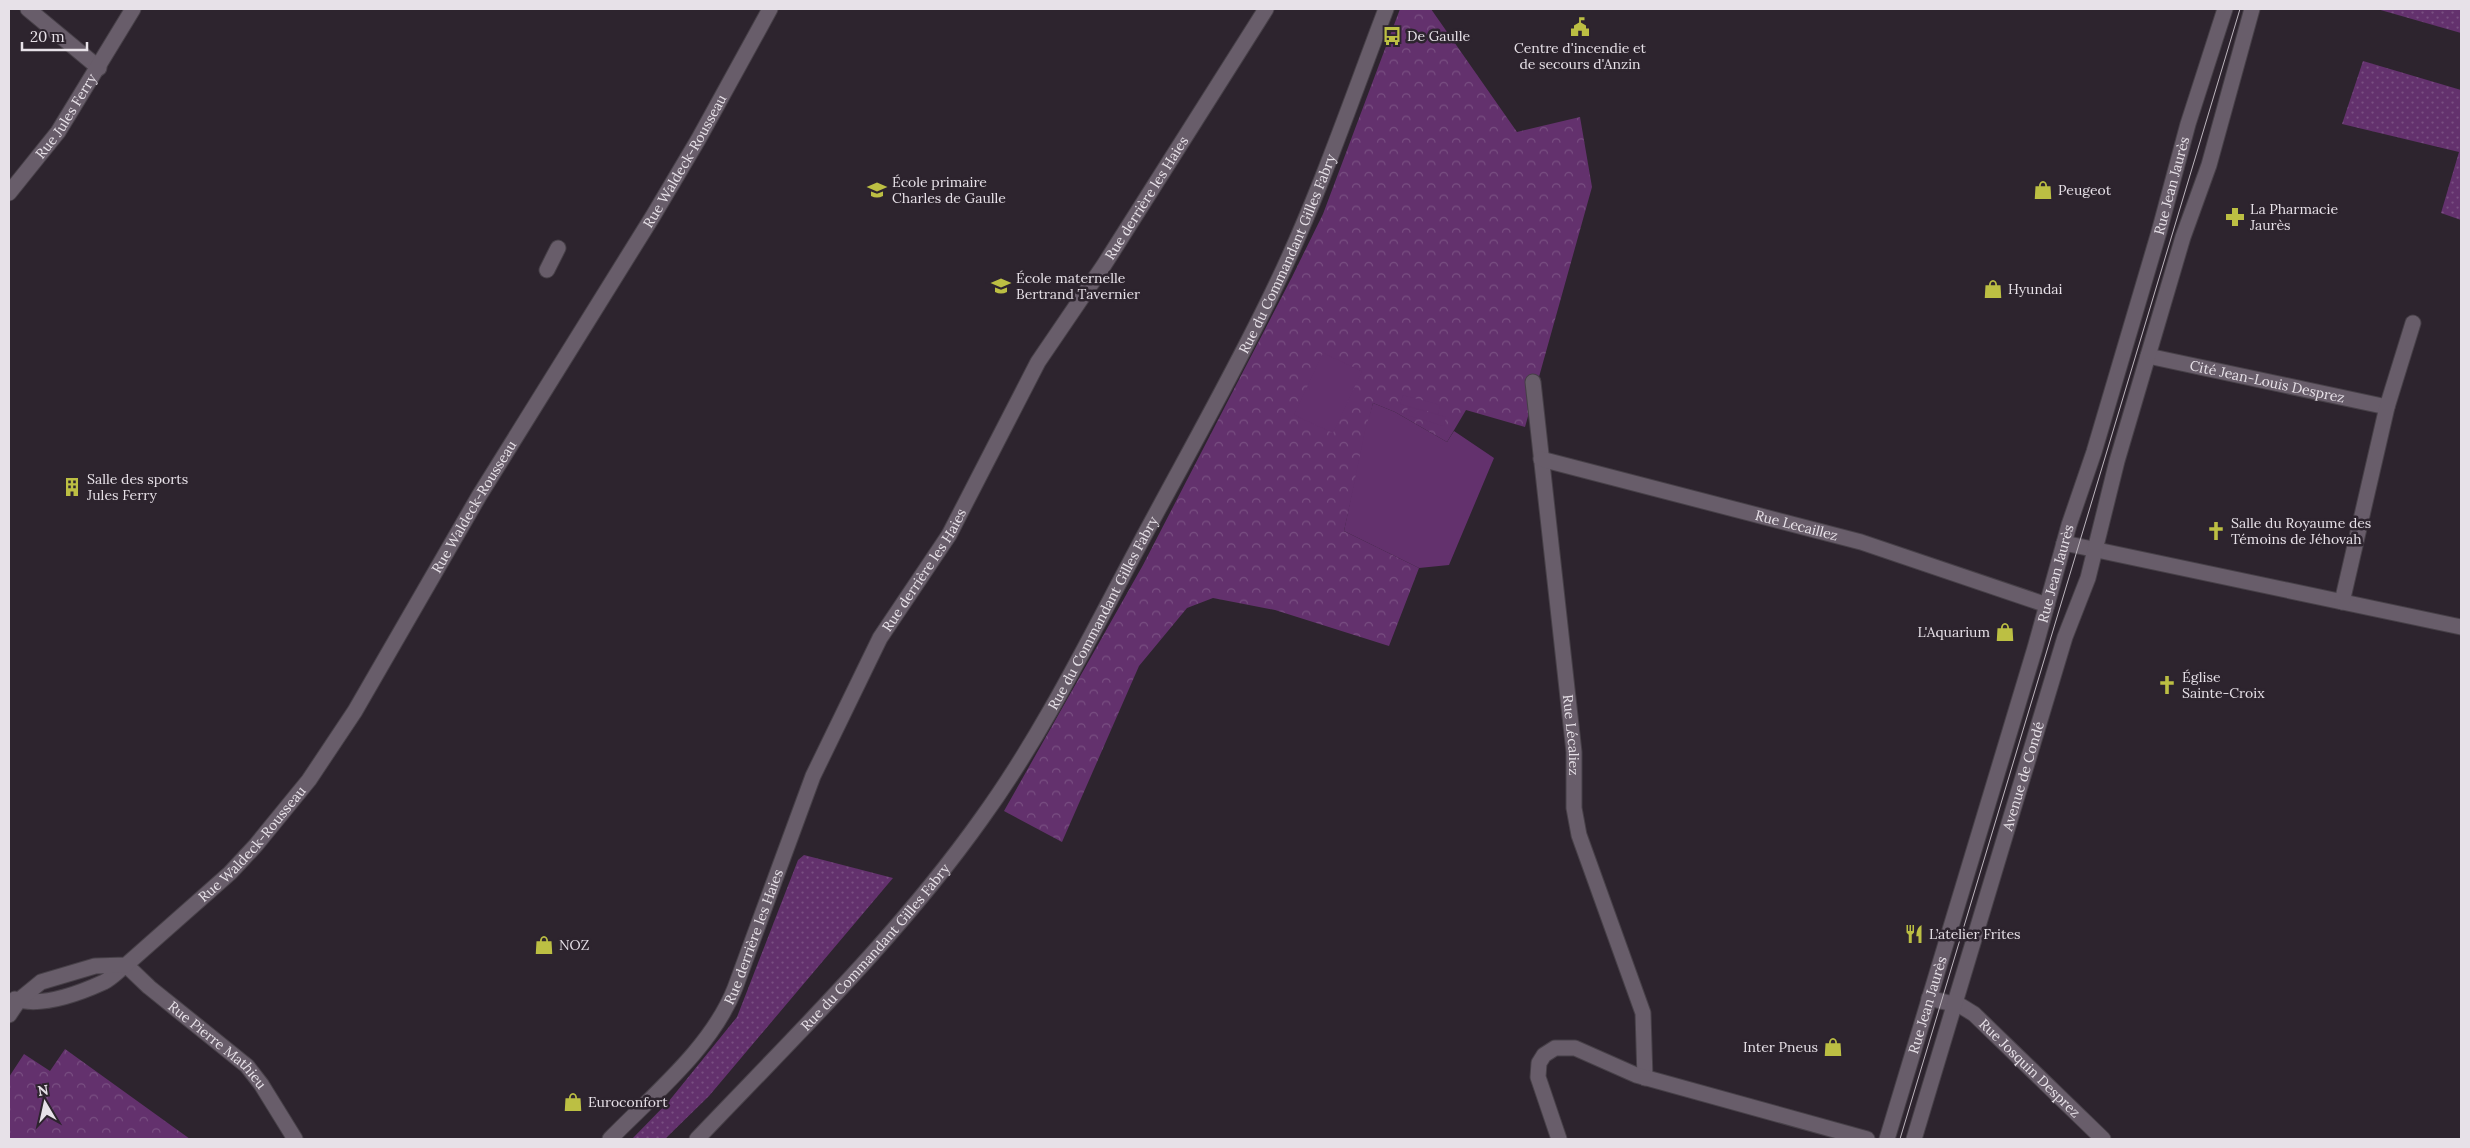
<svg xmlns="http://www.w3.org/2000/svg" width="2470" height="1148" font-family="Lora,serif">
  <defs>
    <pattern id="grass-dots" width="8" height="8" patternUnits="userSpaceOnUse" patternTransform="scale(1.25)"><rect width="8" height="8" fill="#63316d"/><path d="M2 2h.1M6 6h.1" fill="none" stroke="#794f82" stroke-width="1.8" stroke-linecap="round"/></pattern>
    <pattern id="forest-crowns" width="20" height="18" patternUnits="userSpaceOnUse" patternTransform="scale(1.25)"><rect width="20" height="18" fill="#63316d"/><path d="M2 6a3 3 0 1 1 6 0M12 15a3 3 0 1 1 6 0" fill="none" stroke="#794f82"/></pattern>
  </defs>
  <rect width="100%" height="100%" fill="#2d242e"/>
  <path fill="url(#grass-dots)" d="M2377,9H2461V33Z
    M2363,61L2461,90V220L2441,213L2459,152L2342,124Z
    M804,855L893,878L709,1096L665,1139H632L669,1101L737,1017L798,860Z"/>
  <path fill="url(#forest-crowns)" d="M1400,9H1431L1517,132L1580,117L1592,187L1525,427L1466,410L1447,442L1395,412L1373,403L1344,531L1419,568L1389,646L1275,610L1213,598L1187,608L1139,666L1062,842L1004,811L1143,565L1292,277L1323,214Z
    M65,1049L190,1139H9V1077L24,1054L50,1071Z"/>
  <path fill="#63316d" d="M1323,353L1362,371L1333,433L1294,415Z
    M1403,395L1440,405L1438,414L1400,404Z
    M1373,403L1395,412L1447,442L1454,431L1494,458L1449,565L1419,568L1344,531L1365,431Z
    M1408,407L1446,417L1444,426L1406,415Z"/>
  <g fill="none" stroke-linecap="round" stroke-linejoin="round">
    <g stroke="#474048" stroke-width="17">
      <g id="minor">
        <path d="M28,9L99,68"/>
        <path id="s1" d="M9,193L58,132L133,9"/>
        <path d="M547,270L558,248"/>
        <path id="s2" d="M2148,356L2387,407"/>
        <path id="s3" d="M1533,382L1574,752V808L1579,835L1643,1013L1645,1078"/>
        <path id="s4" d="M1541,459L1861,542L2047,605"/>
        <path d="M2064,543L2461,627"/>
        <path d="M2342,602L2387,407L2413,323"/>
        <path id="s5" d="M1929,998L1961,1006L1974,1014L2103,1139"/>
        <path id="s6" d="M15,999C42,1008 80,993 104,982C112,978 119,970 126,965L149,987L247,1066L261,1084L295,1139"/>
        <path id="s7" d="M9,1015L19,1000L41,982L95,966L126,965L230,873L256,845L309,780L355,711L479,496L653,216L698,140L770,9"/>
        <path id="s8" d="M610,1139C654,1094 712,1047 735,988L813,776L880,638L949,535L1038,362L1104,265L1266,9"/>
        <path d="M1559,1139L1538,1077L1539,1063L1544,1055L1555,1048H1575L1636,1075L1867,1139"/>
      </g>
    </g>
    <g stroke="#474048" stroke-width="17">
      <g id="tertiary">
        <path id="s9" d="M697,1139C795,1036 899,935 982,818C1042,735 1088,641 1136,551C1183,462 1234,374 1277,283C1319,195 1351,101 1386,9"/>
      </g>
    </g>
    <g stroke="#474048" stroke-width="17">
      <g id="secondary">
        <path id="s10" d="M1887,1139L2035,648L2069,525L2094,452L2159,232L2188,124L2225,9"/>
        <path id="s11" d="M1914,1139L2065,637L2088,578L2117,461L2183,237L2209,165L2252,9"/>
      </g>
    </g>
    <use href="#minor" stroke="#685d6a" stroke-width="15"/>
    <use href="#tertiary" stroke="#685d6a" stroke-width="15"/>
    <use href="#secondary" stroke="#685d6a" stroke-width="15"/>
    <path stroke="#bdb6be" stroke-width="1" d="M1900,1139L2240,9"/>
  </g>
  <defs>
    <g id="civic-bare" transform="scale(1.5)"><path d="M-.6-6.5H3V-4.5H.6V-3L4-1V1h2V6H-6V1h2V-1L-.6-3ZM-1.2 2.5V6h2.4V2.5Z" fill="#bcbf43" stroke="#2d242e" stroke-width="2.5" paint-order="stroke"/></g>
    <g id="bus-bare" transform="scale(1.5)"><path d="M-5-6H5V4H4V6H2V4H-2V6H-4V4H-5ZM-3.5-4V0h7V-4ZM-3.5 1.2v1.5H-2V1.2ZM2 1.2v1.5H3.5V1.2Z" fill="#bcbf43" stroke="#2d242e" stroke-width="2.5" paint-order="stroke"/></g>
    <g id="school-bare" transform="scale(1.5)"><path d="M0-5L7-2L0 1L-7-2ZM-4 1L0 2.5L4 1V4Q0 6-4 4Z" fill="#bcbf43" stroke="#2d242e" stroke-width="2.5" paint-order="stroke"/></g>
    <g id="shop-bare" transform="scale(1.5)"><path d="M-5-2.5h2.3a2.7 3.5 0 0 1 5.4 0H5L5.5 6h-11ZM-1.5-2.5h3a1.5 2.3 0 0 0-3 0Z" fill="#bcbf43" stroke="#2d242e" stroke-width="2.5" paint-order="stroke"/></g>
    <g id="pharmacy-bare" transform="scale(1.5)"><path d="M-2-6h4v4h4v4h-4v4h-4v-4h-4v-4h4Z" fill="#bcbf43" stroke="#2d242e" stroke-width="2.5" paint-order="stroke"/></g>
    <g id="building-bare" transform="scale(1.5)"><path d="M-4-6H4V6H1V3H-1V6H-4ZM-2.5-4.3h1.7v1.8h-1.7ZM.8-4.3h1.7v1.8H.8ZM-2.5-1h1.7V.8h-1.7ZM.8-1h1.7V.8H.8Z" fill="#bcbf43" stroke="#2d242e" stroke-width="2.5" paint-order="stroke"/></g>
    <g id="church-bare" transform="scale(1.5)"><path d="M-1.2-6h2.4v3.5h3.3v2.4h-3.3V6h-2.4V-.1h-3.3v-2.4h3.3Z" fill="#bcbf43" stroke="#2d242e" stroke-width="2.5" paint-order="stroke"/></g>
    <g id="restaurant-bare" transform="scale(1.5)"><path d="M-5-6h1v4h1v-4h1v4h1v-4h1v5L-1.5 .5V6h-2V.5L-5-1ZM5-6V6H3V1.5H1.5Q1.5-4 5-6Z" fill="#bcbf43" stroke="#2d242e" stroke-width="2.5" paint-order="stroke"/></g>
  </defs>
  <g fill-rule="evenodd">
    <use href="#civic-bare" x="1580" y="27"/>
    <use href="#bus-bare" x="1392" y="36"/>
    <use href="#school-bare" x="877" y="190"/>
    <use href="#shop-bare" x="2043" y="190"/>
    <use href="#pharmacy-bare" x="2235" y="217"/>
    <use href="#school-bare" x="1001" y="286"/>
    <use href="#shop-bare" x="1993" y="289"/>
    <use href="#building-bare" x="72" y="487"/>
    <use href="#church-bare" x="2216" y="531"/>
    <use href="#shop-bare" x="2005" y="632"/>
    <use href="#church-bare" x="2167" y="685"/>
    <use href="#restaurant-bare" x="1914" y="934"/>
    <use href="#shop-bare" x="544" y="945"/>
    <use href="#shop-bare" x="1833" y="1047"/>
    <use href="#shop-bare" x="573" y="1102"/>
  </g>
  <g text-anchor="middle" stroke-width="5" stroke-linejoin="round" paint-order="stroke">
    <g font-size="14" fill="#e7e1e8" stroke="#2d242e" text-anchor="start">
      <text x="1407" y="41">De Gaulle</text>
      <text x="1580" y="53" text-anchor="middle">Centre d'incendie et<tspan x="1580" dy="16">de secours d'Anzin</tspan></text>
      <text x="892" y="187">École primaire<tspan x="892" dy="16">Charles de Gaulle</tspan></text>
      <text x="2058" y="195">Peugeot</text>
      <text x="2250" y="214">La Pharmacie<tspan x="2250" dy="16">Jaurès</tspan></text>
      <text x="1016" y="283">École maternelle<tspan x="1016" dy="16">Bertrand Tavernier</tspan></text>
      <text x="2008" y="294">Hyundai</text>
      <text x="87" y="484">Salle des sports<tspan x="87" dy="16">Jules Ferry</tspan></text>
      <text x="2231" y="528">Salle du Royaume des<tspan x="2231" dy="16">Témoins de Jéhovah</tspan></text>
      <text x="1990" y="637" text-anchor="end">L'Aquarium</text>
      <text x="2182" y="682">Église<tspan x="2182" dy="16">Sainte-Croix</tspan></text>
      <text x="1929" y="939">L’atelier Frites</text>
      <text x="559" y="950">NOZ</text>
      <text x="1818" y="1052" text-anchor="end">Inter Pneus</text>
      <text x="588" y="1107">Euroconfort</text>
    </g>
    <g font-size="14" fill="#e7e1e8" stroke="#2d242e">
      <text dy="5" stroke="none"><textPath href="#s1" startOffset="96">Rue Jules Ferry</textPath></text>
      <text dy="5" stroke="none"><textPath href="#s7" startOffset="1119">Rue Waldeck-Rousseau</textPath></text>
      <text dy="5" stroke="none"><textPath href="#s10" startOffset="995">Rue Jean Jaurès</textPath></text>
      <text dy="5" stroke="none"><textPath href="#s8" startOffset="1092">Rue derrière les Haies</textPath></text>
      <text dy="5" stroke="none"><textPath href="#s9" startOffset="1072">Rue du Commandant Gilles Fabry</textPath></text>
      <text dy="5" stroke="none"><textPath href="#s2" startOffset="122">Cité Jean-Louis Desprez</textPath></text>
      <text dy="5" stroke="none"><textPath href="#s7" startOffset="714">Rue Waldeck-Rousseau</textPath></text>
      <text dy="5" stroke="none"><textPath href="#s4" startOffset="264">Rue Lecaillez</textPath></text>
      <text dy="5" stroke="none"><textPath href="#s8" startOffset="658">Rue derrière les Haies</textPath></text>
      <text dy="5" stroke="none"><textPath href="#s10" startOffset="590">Rue Jean Jaurès</textPath></text>
      <text dy="5" stroke="none"><textPath href="#s9" startOffset="668">Rue du Commandant Gilles Fabry</textPath></text>
      <text dy="5" stroke="none"><textPath href="#s3" startOffset="355">Rue Lécaliez</textPath></text>
      <text dy="5" stroke="none"><textPath href="#s11" startOffset="379">Avenue de Condé</textPath></text>
      <text dy="5" stroke="none"><textPath href="#s7" startOffset="309">Rue Waldeck-Rousseau</textPath></text>
      <text dy="5" stroke="none"><textPath href="#s8" startOffset="252">Rue derrière les Haies</textPath></text>
      <text dy="5" stroke="none"><textPath href="#s9" startOffset="262">Rue du Commandant Gilles Fabry</textPath></text>
      <text dy="5" stroke="none"><textPath href="#s10" startOffset="140">Rue Jean Jaurès</textPath></text>
      <text dy="5" stroke="none"><textPath href="#s6" startOffset="242">Rue Pierre Mathieu</textPath></text>
      <text dy="5" stroke="none"><textPath href="#s5" startOffset="126">Rue Josquin Desprez</textPath></text>
    </g>
  </g>
  <rect width="2470" height="1148" fill="none" stroke="#e7e1e8" stroke-width="20"/>
  <g transform="translate(45 1103) rotate(351)" stroke="#2d242e" stroke-width="4" paint-order="stroke">
  <path d="M0-4L9 19L0 12L-9 19Z" fill="#e7e1e8"/>
  <text y="-8" font-size="14" font-weight="bold" text-anchor="middle" fill="#e7e1e8">N</text>
  </g>
  <path d="M22 42v8h65v-8" fill="none" stroke="#e7e1e8" stroke-width="2.5"/>
  <text x="30" y="42" font-size="15" fill="#e7e1e8" stroke="#2d242e" stroke-width="4" paint-order="stroke">20 m</text>
</svg>
